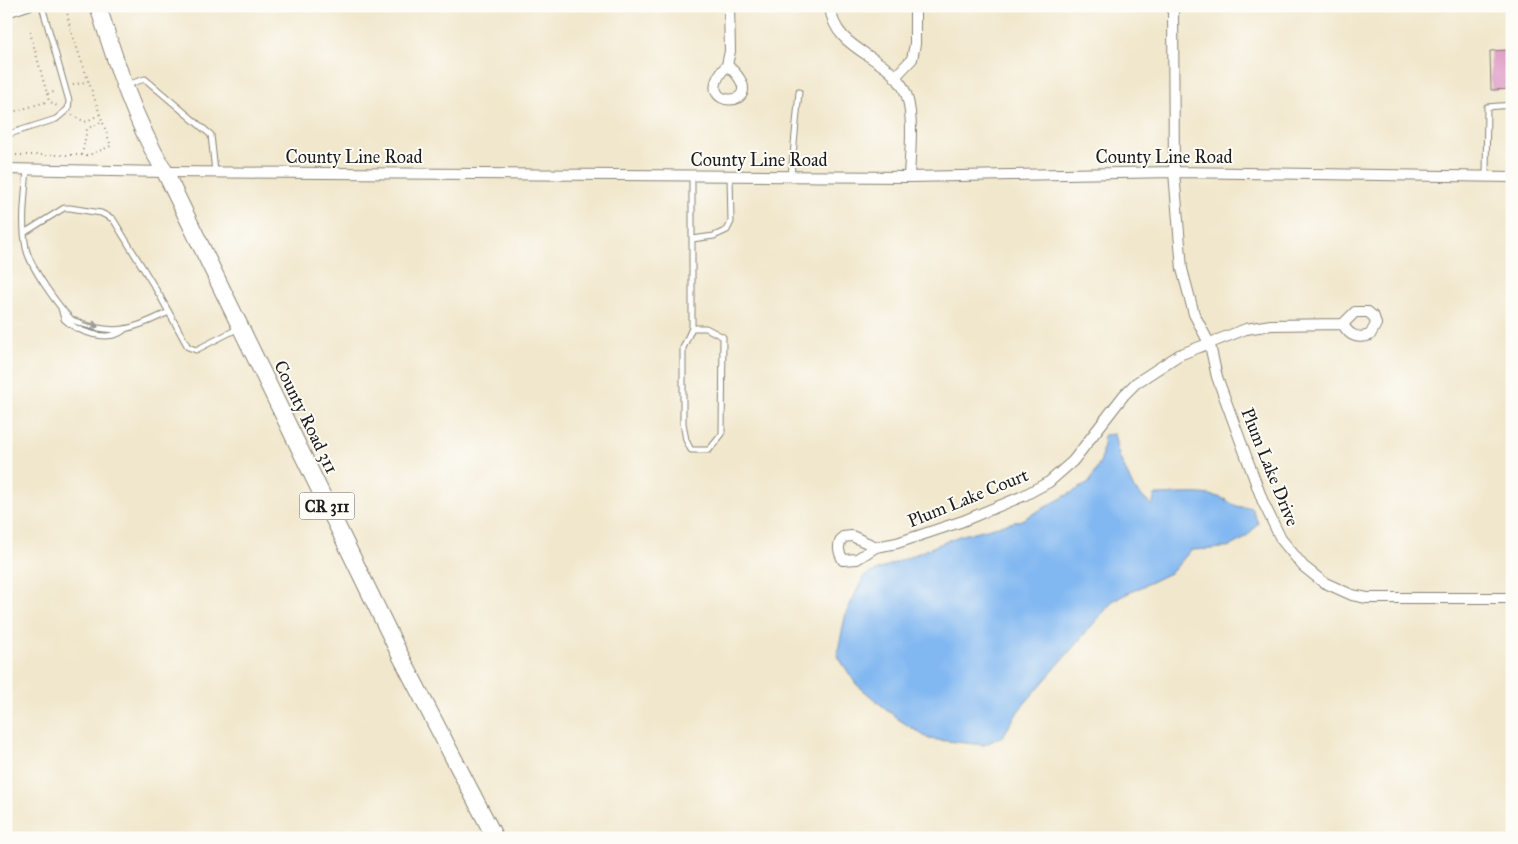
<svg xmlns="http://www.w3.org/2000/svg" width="1518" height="844" font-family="'IM FELL Great Primer',serif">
  <rect width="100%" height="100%" fill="#fdfcf7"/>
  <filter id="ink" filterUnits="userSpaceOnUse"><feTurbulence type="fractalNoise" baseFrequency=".02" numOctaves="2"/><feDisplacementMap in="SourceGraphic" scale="10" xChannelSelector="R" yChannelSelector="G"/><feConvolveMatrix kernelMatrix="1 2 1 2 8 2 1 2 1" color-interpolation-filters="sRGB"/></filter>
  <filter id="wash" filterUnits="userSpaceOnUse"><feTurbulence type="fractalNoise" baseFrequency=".0096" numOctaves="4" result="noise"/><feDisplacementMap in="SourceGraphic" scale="20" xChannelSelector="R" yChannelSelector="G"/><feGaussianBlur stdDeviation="1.12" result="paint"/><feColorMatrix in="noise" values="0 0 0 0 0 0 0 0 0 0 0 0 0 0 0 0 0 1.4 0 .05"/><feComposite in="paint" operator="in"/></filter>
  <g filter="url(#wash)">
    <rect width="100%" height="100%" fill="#f1e7cc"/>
    <path fill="#82b8f1" stroke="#4f6a86" d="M1114,434L1119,456L1134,489L1152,506L1155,495C1175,495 1199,491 1218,497C1233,501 1232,509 1251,507L1258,523C1237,551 1225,548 1191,550L1172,572L1114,600L1019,710L1003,736L984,745L929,739L898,719L856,684L837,655L846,613L864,576L959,536L1022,520L1089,483L1101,461L1104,435Z"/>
    <g id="blocks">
      <path fill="#de98c4" d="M1512,50V89L1491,90L1490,51Z"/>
    </g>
  </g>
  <g filter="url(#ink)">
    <use href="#blocks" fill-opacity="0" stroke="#868274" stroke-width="1"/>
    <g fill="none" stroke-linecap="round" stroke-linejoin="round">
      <g stroke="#868274" stroke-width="7">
        <path id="service" d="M6,15L33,6
          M126,85L145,79L211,135L215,172
          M6,135L56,119L68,109L69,101L42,6
          M27,169C25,196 21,222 26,248C30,267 58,306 72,320C114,337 131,330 169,312
          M692,176V239L714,236L727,230L731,222L730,176
          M791,176L799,92
          M1486,176L1487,107L1512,105
          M24,233L64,208H70L101,213L113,219L160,296L188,347L196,350L237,329
          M61,308L64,319C77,332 108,343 124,330
          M692,328L683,348V423L686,440L691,450H709L722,434L723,337L706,328H692V239"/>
      </g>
      <g stroke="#868274" stroke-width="12">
        <path id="minor" d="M830,6C834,52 885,53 904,89C915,110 910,153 909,177
          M1173,6L1174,172L1182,269L1194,314L1210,345L1217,377L1263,502L1281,539L1303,566L1323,582L1352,595L1367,598H1512
          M727,65C779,110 684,112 727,65Z
          M727,65L730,51L729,6
          M895,77L912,59L915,44V6
          M6,169L165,172L909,177L1174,172L1512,177
          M1355,312H1368L1374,317L1376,324L1370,335C1358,339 1349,336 1343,324Z
          M852,536L876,547L857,559L843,560C838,551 837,545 843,537Z
          M876,547L897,543L963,521L1023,496L1049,482L1073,461L1124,395L1136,383L1179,355L1246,329L1271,325L1343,324"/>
      </g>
      <g stroke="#868274" stroke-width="18">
        <path id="primary" d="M98,6C116,63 134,120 165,172L399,653L495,838"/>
      </g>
      <path stroke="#868274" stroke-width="2" stroke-dasharray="1 4" stroke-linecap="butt" d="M30,32L47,94L57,91
        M73,85L88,81
        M47,94L49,101L57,106
        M6,114L49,101
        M72,115L85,122L99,115
        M6,155H89L111,146L70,28L66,6
        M82,155L87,129L101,122"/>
      <use href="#service" stroke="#fff" stroke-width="5"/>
      <use href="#minor" stroke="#fff" stroke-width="10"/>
      <use href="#primary" stroke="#fff" stroke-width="16"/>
    </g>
    <defs><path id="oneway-shaft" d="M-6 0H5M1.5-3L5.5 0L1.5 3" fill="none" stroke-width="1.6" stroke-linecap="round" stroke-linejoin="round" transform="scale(1.25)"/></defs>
    <use stroke="#999" href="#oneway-shaft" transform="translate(91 325) rotate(13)"/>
  </g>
  <g text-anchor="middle" stroke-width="4" stroke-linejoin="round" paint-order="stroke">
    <rect fill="#fdfcf7" stroke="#605f5e" stroke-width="1" x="299.5" y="492.5" width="55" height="27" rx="4"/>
    <g font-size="16" font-weight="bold" fill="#1c1c1c">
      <text x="327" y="512">CR 311</text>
    </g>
    <g font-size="18" fill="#1c1c1c" stroke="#fdfcf7">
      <text x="354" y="163">County Line Road</text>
      <text x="1164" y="163">County Line Road</text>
      <text x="759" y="166">County Line Road</text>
      <text transform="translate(306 417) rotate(64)" y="6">County Road 311</text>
      <text transform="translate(1270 467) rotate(68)" y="6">Plum Lake Drive</text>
      <text transform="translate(968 498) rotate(-22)" y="6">Plum Lake Court</text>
    </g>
  </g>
  <rect width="1518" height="844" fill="none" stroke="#fdfcf7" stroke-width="25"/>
</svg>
